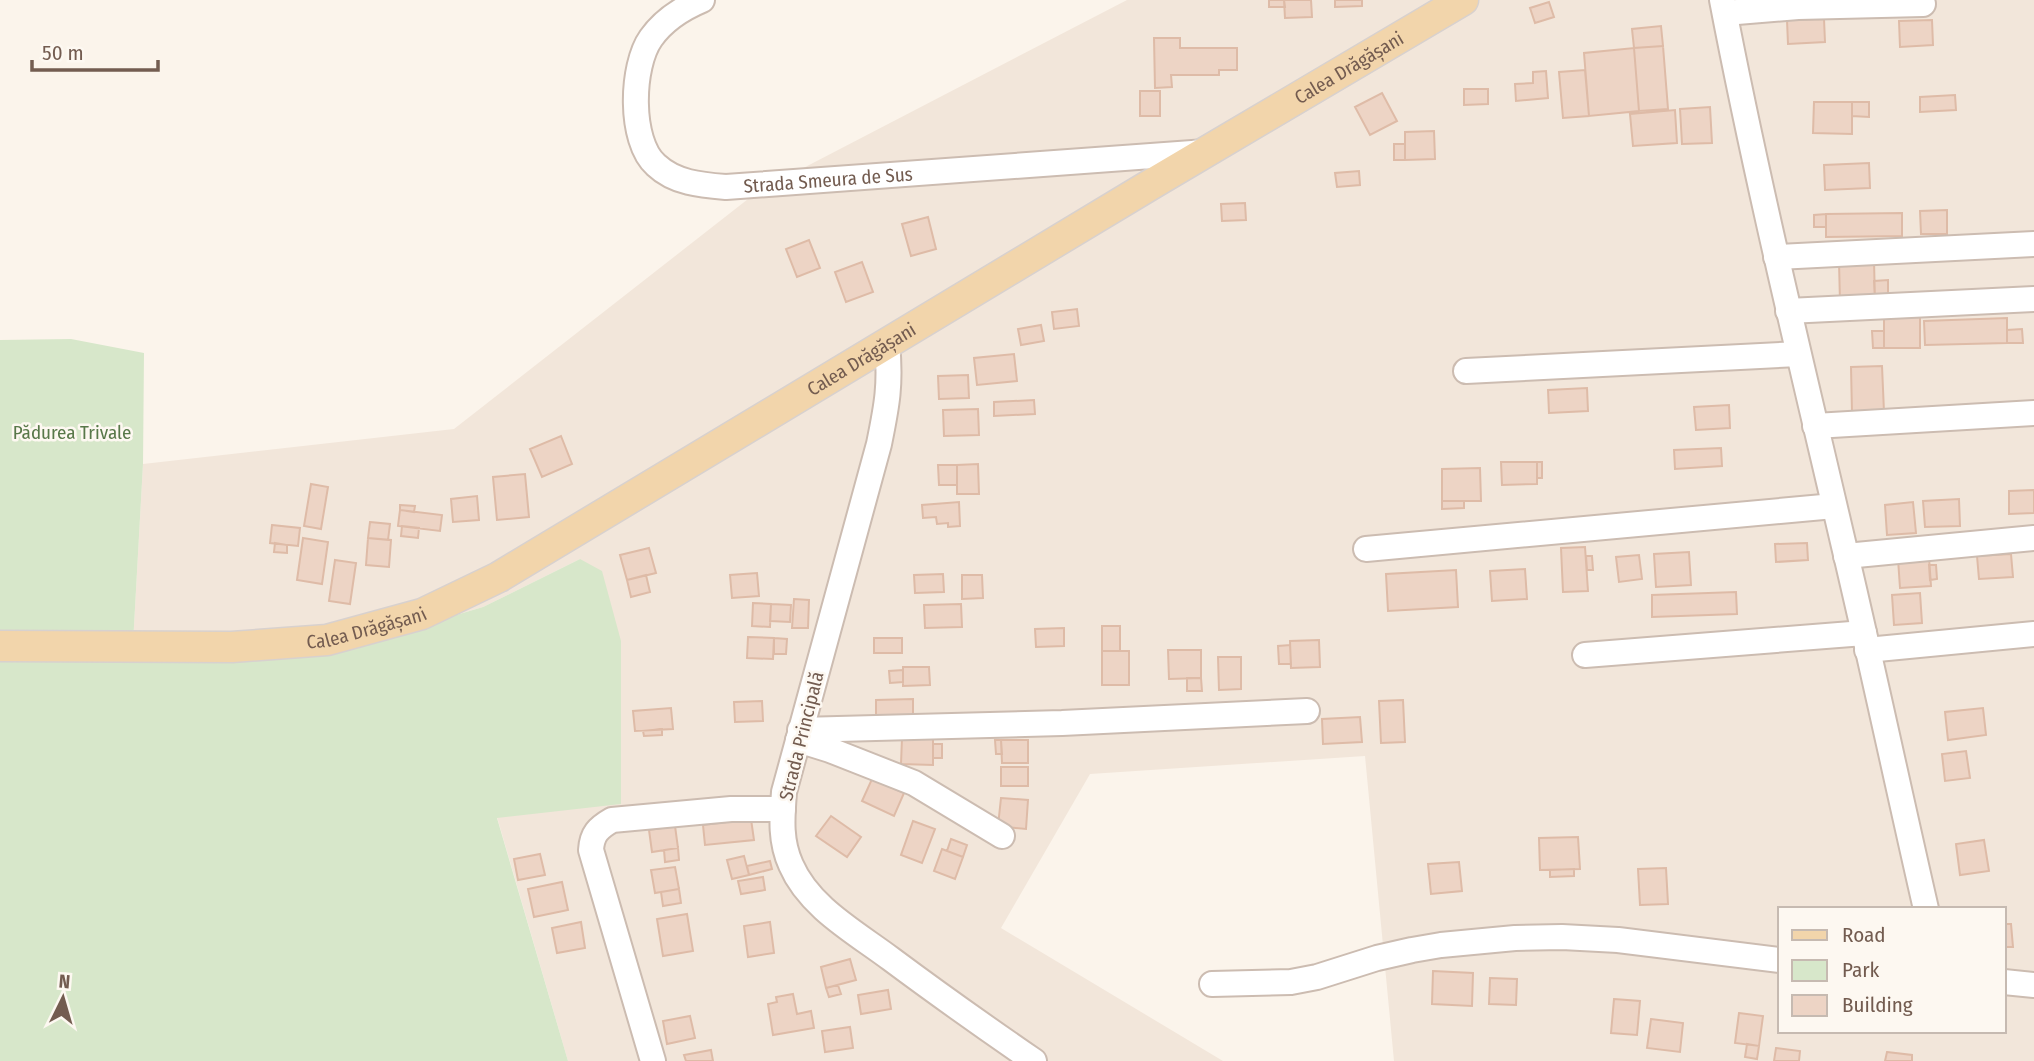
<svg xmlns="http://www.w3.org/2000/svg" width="2034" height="1061" font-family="'Fira Sans Condensed',sans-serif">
  <rect width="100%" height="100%" fill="#fbf4eb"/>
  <path fill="#f2e6da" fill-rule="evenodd" d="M1127,0H2034V1061H1394L1365,756L1090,774L1001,928L1223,1061H568L497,817L580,559L483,607L338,650L132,662L143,464L454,429L757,192ZM1780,909H2004V1031H1780Z"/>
  <path fill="#d7e7ca" d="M71,339L144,353L143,464L132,662L338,650L483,607L580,559L602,571L621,641V804L497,818L568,1061H0V340Z"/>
  <path fill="#edd4c5" stroke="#debba7" stroke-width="2" d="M1269,0H1284L1285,7H1269Z
    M1284,0H1311L1312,17L1285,18Z
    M1335,0H1362V6L1335,7Z
    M1549,2L1554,17L1535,23L1530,8Z
    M1824,19L1825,42L1788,44L1787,20Z
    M1932,20L1933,45L1900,47L1899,21Z
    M1661,26L1663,46L1634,48L1632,29Z
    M1154,38H1180V48H1237V70H1219V75H1171L1172,87L1155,88Z
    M1663,46L1668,109L1639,111L1634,48Z
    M1634,48L1639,111L1589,116L1584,53Z
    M1585,70L1589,116L1563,118L1559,72Z
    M1546,71L1548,98L1516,101L1515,84L1533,83V72Z
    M1464,89H1488V104L1464,105Z
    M1140,91H1160V116H1140Z
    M1382,93L1397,121L1370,135L1355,107Z
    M1955,95L1956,110L1920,112V97Z
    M1814,102H1852V134L1813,133Z
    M1852,102H1869V117L1852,116Z
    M1710,107L1712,143L1682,144L1680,109Z
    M1675,110L1677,143L1633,146L1630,114Z
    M1434,131L1435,159L1405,160V132Z
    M1394,144H1405V160H1394Z
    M1869,163L1870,188L1825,190L1824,165Z
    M1359,171L1360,185L1337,187L1335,173Z
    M1245,203L1246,220L1222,221L1221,204Z
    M1947,210V234H1921L1920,211Z
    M1902,213V236L1826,237V214Z
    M1826,214V227H1814V215Z
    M928,217L936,249L911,256L902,224Z
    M809,240L820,268L797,277L786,249Z
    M1874,261L1875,301L1840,302L1839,262Z
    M862,262L873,292L846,302L835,272Z
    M1888,280V301H1875L1874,281Z
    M1077,309L1079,326L1054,329L1052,312Z
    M1920,317V348H1884V318Z
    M2007,318V343L1925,345L1924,321Z
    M1041,325L1044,341L1021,345L1018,329Z
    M2022,329L2023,343H2007V330Z
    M1872,331H1884V348H1873Z
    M1014,354L1017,381L977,385L974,358Z
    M1882,366L1884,412L1852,413L1851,367Z
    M968,375L969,398L939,399L938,376Z
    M1587,388L1588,411L1549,413L1548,390Z
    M1034,400L1035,414L994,416V402Z
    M1729,405L1730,428L1696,430L1694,407Z
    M978,409L979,435L944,436L943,410Z
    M561,436L572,464L542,477L530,449Z
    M1721,448L1722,466L1675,469L1674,450Z
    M1501,462H1537V484L1502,485Z
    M1537,462H1542V478H1537Z
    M978,464L979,494H957V465Z
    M938,465H957V485H939Z
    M1480,468L1481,501H1442V469Z
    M525,474L529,517L497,520L493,477Z
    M311,484L328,487L321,529L304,526Z
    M2034,490V513L2009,514V491Z
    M477,496L479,520L453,522L451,499Z
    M1959,499L1960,526L1925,527L1923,501Z
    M1442,501H1464V508L1442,509Z
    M959,502L960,526L948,527V523L937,524L936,517L923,518L922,505Z
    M1913,502L1916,533L1887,535L1885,505Z
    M400,505L415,506L414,512L400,510Z
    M400,510L442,515L440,531L398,526Z
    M370,522L390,524L388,540L368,538Z
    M272,525L300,528L298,546L270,543Z
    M402,526L419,528L418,538L401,536Z
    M303,538L328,542L322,584L297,580Z
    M368,538L391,540L389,567L366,565Z
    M275,543L287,545V553L274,552Z
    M1807,543L1808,560L1776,562L1775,544Z
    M1585,547L1588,591L1563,592L1561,548Z
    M649,548L656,573L627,580L620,555Z
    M1689,552L1691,585L1656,587L1654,554Z
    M2011,554L2013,577L1979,579L1977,556Z
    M1639,555L1642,579L1619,582L1616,557Z
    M1586,556H1592L1593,570H1587Z
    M1929,557L1931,586L1900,588L1898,559Z
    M335,560L356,563L350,604L329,601Z
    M1929,565H1936L1937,579L1930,580Z
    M1525,569L1527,599L1492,601L1490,571Z
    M1456,570L1458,607L1388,611L1386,574Z
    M757,573L759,596L732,598L730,575Z
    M943,574L944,592L915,593L914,575Z
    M646,575L650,592L631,597L627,580Z
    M962,575H982L983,598L962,599Z
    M1736,592L1737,614L1652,617V595Z
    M1920,593L1922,623L1894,625L1892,595Z
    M794,599L809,600L808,628H792Z
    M753,603L771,604L770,627L752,626Z
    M771,604L791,605L790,622L770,621Z
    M961,604L962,627L925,628L924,605Z
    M1102,626H1120V651H1102Z
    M1064,628V646L1036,647L1035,629Z
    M748,637L774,638L773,659L747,658Z
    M774,638L787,639L786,654H774Z
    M874,638H902V653H874Z
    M1319,640L1320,667L1291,668L1290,641Z
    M1290,645L1291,664H1279L1278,646Z
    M1168,650H1201V678L1169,679Z
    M1102,651H1129V685H1102Z
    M1218,657H1241V689L1219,690Z
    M903,667H929L930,685L903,686Z
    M903,670V682L890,683L889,671Z
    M1187,678H1201L1202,691H1187Z
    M913,699V719L876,720V700Z
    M1403,700L1405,742L1381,743L1379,701Z
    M762,701L763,721L735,722L734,702Z
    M671,708L673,729L635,731L633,711Z
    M1983,708L1986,735L1948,740L1945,712Z
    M1360,717L1362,742L1323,744L1322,719Z
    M662,729V735L644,736L643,731Z
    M902,738L933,739V765L901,764Z
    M995,740H1001L1002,754H996Z
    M1001,740H1028V763H1002Z
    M933,744H942V758H933Z
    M1966,751L1970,778L1945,781L1942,754Z
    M1001,767H1028V786H1001Z
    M872,779L904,793L894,816L862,801Z
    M1001,798L1028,800L1026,829L998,826Z
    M831,816L861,837L847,857L816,836Z
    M751,819L754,840L705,845L703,825Z
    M913,821L935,829L922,863L901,855Z
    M675,826L678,848L652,852L649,830Z
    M1578,837L1580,869L1540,870L1539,838Z
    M951,839L967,845L963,857L947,851Z
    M1984,840L1989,871L1960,875L1956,844Z
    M678,848L679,860L665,862L664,850Z
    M942,849L963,857L955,879L934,871Z
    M540,854L545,875L518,880L514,859Z
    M744,856L749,875L732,879L727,860Z
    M770,861L772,869L749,875L747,866Z
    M1459,862L1462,891L1431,894L1428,864Z
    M675,867L679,889L655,893L651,870Z
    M1666,868L1668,904L1640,905L1638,869Z
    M1574,869V876L1550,877V870Z
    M763,877L765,890L741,894L738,881Z
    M562,882L568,910L534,917L528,889Z
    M679,889L681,903L663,906L661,892Z
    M687,914L693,951L663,956L657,919Z
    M581,922L585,948L557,953L552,928Z
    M770,922L774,953L748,957L744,926Z
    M2004,924H2011L2013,947H2004Z
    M850,959L856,980L826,988L821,967Z
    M1433,971L1473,973L1472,1006L1432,1004Z
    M1490,978L1517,979L1516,1005L1489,1004Z
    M838,985L841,994L829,997L826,988Z
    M888,990L891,1009L861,1014L858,995Z
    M793,994L797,1014L811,1011L814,1028L773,1035L768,1004L777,1002L776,997Z
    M1614,999L1640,1001L1637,1035L1611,1033Z
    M1739,1013L1763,1016L1759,1046L1735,1043Z
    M690,1016L695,1038L667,1044L663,1021Z
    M1651,1019L1683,1023L1680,1052L1647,1048Z
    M850,1027L853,1048L825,1052L822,1031Z
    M1747,1044L1759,1046L1757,1059L1745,1057Z
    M1776,1048L1800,1051L1799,1061H1774Z
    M711,1050L713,1061H686L684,1055Z
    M1887,1052L1912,1055V1061H1885Z"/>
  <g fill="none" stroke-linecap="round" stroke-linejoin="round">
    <g stroke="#ccbcb1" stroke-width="28">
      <g id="minor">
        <path id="s1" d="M702,0C683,8 663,21 651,38C631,66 629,141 656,165C675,183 701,185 726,187L1206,152"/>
        <path d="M1722,0C1757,182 1801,362 1843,542C1872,664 1898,787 1926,909"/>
        <path d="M1725,13L1798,7L1923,4"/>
        <path d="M1776,257L2034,244"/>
        <path d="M1788,311L2034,299"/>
        <path d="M887,343C891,384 887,405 879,444L784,792C782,818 780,841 791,865C809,907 855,932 891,959C938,994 986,1028 1034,1061"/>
        <path d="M1466,371L1798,354"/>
        <path d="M1815,426L2034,413"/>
        <path d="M1366,549L1834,506"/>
        <path d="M1846,556L2034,538"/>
        <path d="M1867,650L2034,634"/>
        <path d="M1585,655L1864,633"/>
        <path d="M800,730L1062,723L1307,711"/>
        <path d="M798,740L830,750L914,783L1002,836"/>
        <path d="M2004,982L2034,985"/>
        <path d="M1212,984L1291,982L1317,977L1377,958L1412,950L1441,945L1515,938L1562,937L1618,940L1780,960"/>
        <path d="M653,1061L591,850C592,834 598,828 612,820L731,809H783"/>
      </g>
    </g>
    <g stroke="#d8d1ce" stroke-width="33">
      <g id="major">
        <path id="s2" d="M0,646L232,647L327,640L422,614L499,577L1155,182L1463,0"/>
      </g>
    </g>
    <use href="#minor" stroke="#fff" stroke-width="24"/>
    <use href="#major" stroke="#f2d5ab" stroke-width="30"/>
  </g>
  <g text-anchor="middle" stroke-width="5" stroke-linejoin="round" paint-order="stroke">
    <g font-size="19" fill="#735c50" stroke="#fdf8f1">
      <text dy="7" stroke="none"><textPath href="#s2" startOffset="1502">Calea Drăgășani</textPath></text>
      <text dy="7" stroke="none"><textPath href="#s1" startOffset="376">Strada Smeura de Sus</textPath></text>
      <text dy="7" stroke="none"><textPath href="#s2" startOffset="934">Calea Drăgășani</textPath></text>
      <text dy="7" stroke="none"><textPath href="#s2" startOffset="368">Calea Drăgășani</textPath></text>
      <text transform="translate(801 736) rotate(-76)" y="7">Strada Principală</text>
    </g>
    <g font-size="19" fill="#587849" stroke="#fdf8f1">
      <text x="72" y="439">Pădurea Trivale</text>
    </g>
  </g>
  <rect x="1778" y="907" width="228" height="126" fill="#fdf8f1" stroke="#c6bab1" stroke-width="2"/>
  <rect x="1792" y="930" width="35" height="10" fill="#f2d5ab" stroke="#c6bab1" stroke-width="2"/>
  <text x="1842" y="942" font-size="21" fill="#735c50">Road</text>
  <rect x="1792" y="960" width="35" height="21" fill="#d7e7ca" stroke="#c6bab1" stroke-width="2"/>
  <text x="1842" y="977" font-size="21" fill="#735c50">Park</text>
  <rect x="1792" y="995" width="35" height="21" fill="#edd4c5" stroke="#c6bab1" stroke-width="2"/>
  <text x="1842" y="1012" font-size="21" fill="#735c50">Building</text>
  <g transform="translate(63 998) rotate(5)" stroke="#fdf8f1" stroke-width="5" paint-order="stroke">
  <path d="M0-5L12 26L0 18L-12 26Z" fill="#735c50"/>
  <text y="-10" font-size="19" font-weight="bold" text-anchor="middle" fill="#735c50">N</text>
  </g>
  <path d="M32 60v10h126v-10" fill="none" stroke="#735c50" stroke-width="3.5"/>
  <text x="42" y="60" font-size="21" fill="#735c50" stroke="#fdf8f1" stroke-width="5" paint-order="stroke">50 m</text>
</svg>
